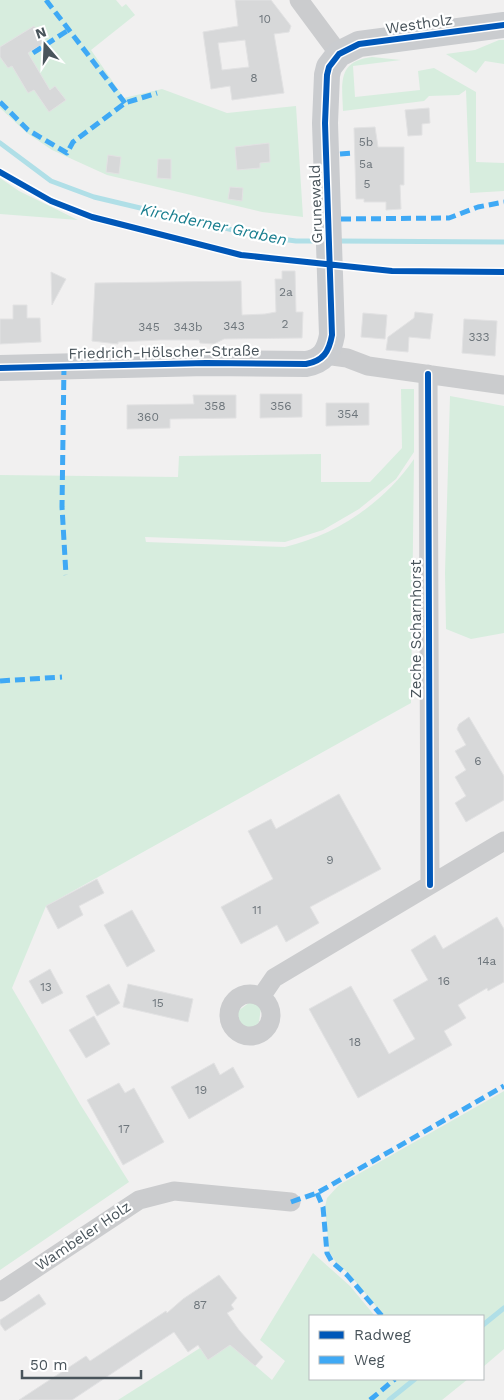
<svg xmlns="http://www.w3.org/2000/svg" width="504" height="1400" font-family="'Work Sans',sans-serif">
  <rect width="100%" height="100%" fill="#f1f0f0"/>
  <path fill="#d7edde" d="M0,0H116L122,7L126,4L135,15L91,50L124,98L162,89L227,113L296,106L303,217L262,212L107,175L52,150L27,133L0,108Z
    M499,40H504V64L485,61L476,73L446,54L475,50Z
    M372,57L401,60L353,66L355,97L420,90L418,71L434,68L476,92V162L504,163V191L470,193L466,90L459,95L429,96L424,101L343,111C342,83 337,61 372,57Z
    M0,178L19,191L78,220L0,214Z
    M401,389H414V452L396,479L359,509L323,530L285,542L145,537L146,542L285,547C336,535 384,503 414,459L411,703L46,906L12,988L80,1104L129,1182L0,1270V475L178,477L179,456L321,454V482H370L402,448Z
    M450,396L504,406V633L471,639L446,629L445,573Z
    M254,999L261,1008L259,1022L255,1027H242L237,1020L238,1011Z
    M504,1091V1349L483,1367V1316H384L350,1275L335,1261L329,1251L325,1207L327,1198L339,1185Z
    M313,1253L350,1286L375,1316H310V1379H468L442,1400H118L200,1348L230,1344L272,1380L285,1361L260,1340Z"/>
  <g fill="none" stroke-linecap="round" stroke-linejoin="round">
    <path stroke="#b0dfe7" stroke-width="5" d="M0,143L51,181L94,197L258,236L296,241H322
      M338,241L504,242
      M483,1325L504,1308
      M389,1400L415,1379"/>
  </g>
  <path fill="#d7d8d9" stroke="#e2e2e3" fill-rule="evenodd" d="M235,0H271L291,26L289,32L274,34L284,93L232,100L230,86L211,89L203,32L238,26ZM245,40L249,67L222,70L218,43Z
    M34,26L44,43L28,53L50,90L55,86L66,100L49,112L34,90L28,93L12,66L8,68L0,57V47Z
    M429,108L430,123L422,124V135L408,136L405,110Z
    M375,127L378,147H404V185H400L401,209L386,210V202H364V199H356L354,128Z
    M269,143L270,162L260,163V168L237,170L235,147Z
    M108,155L121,157L119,174L106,172Z
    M158,159H171V179L157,178Z
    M230,187L243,188L242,201L228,199Z
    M282,271H295L296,312H303L302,338L224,339L214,344L200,343L199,340H160L118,342V344L92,341L95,283L241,281L242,315L265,314L276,312L275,279H282Z
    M51,272L66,279L52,305Z
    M13,305H27V318H40L41,342L0,344V319H13Z
    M415,312L433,314L430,339L409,337L408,352L386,350L388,337L414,318Z
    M363,313L387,315L385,339L361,337Z
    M464,319L497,321L495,356L462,353Z
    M260,394H302V417L260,418Z
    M193,395H236V418L170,419V428L127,429V405L194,404Z
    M326,403H369V425L326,426Z
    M469,717L504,776V800L466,822L455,803L466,796L455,777L466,770L455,751L466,745L457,729L459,724Z
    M339,794L381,869L310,907L319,923L286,942L277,925L241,944L221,907L273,879L248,831L271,819L276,829Z
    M97,879L104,893L79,906L83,915L58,929L46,906Z
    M132,910L155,951L127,967L104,925Z
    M497,917L504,929V982L488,991L487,988L458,1005L466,1018L444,1031L452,1045L358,1098L309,1009L351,986L389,1054L415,1039L393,1000L428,980L411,950L435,935L443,949Z
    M50,969L63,993L42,1004L29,981Z
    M109,984L120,1003L97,1016L86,996Z
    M128,984L193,999L188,1022L123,1007Z
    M94,1016L110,1044L86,1058L69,1030Z
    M214,1063L220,1075L233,1067L244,1087L189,1119L171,1087Z
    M119,1083L125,1093L134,1088L164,1142L123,1165L87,1100Z
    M219,1275L237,1298L231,1305L234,1309L227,1313L239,1330L263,1357L255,1366L230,1345L208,1360L198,1345L188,1352L174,1332L72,1400H19L86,1356L90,1361L166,1311L167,1313L183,1299Z
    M39,1294L46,1304L5,1331L0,1324V1320Z"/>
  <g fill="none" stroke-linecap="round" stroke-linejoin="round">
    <path stroke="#cbccce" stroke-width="19" d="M299,0L339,54
      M325,355L347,358L368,366L504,385
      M428,374L430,885
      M229 1015a21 21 0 1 1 42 0a21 21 0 1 1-42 0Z
      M261,997L274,978L504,841
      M0,1292L139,1200L174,1191L291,1202"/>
    <path stroke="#cacccf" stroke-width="26" d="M0,368L206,363L306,364C323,361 329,352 332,335L325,123L327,75L329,67L339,54L359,44L504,25"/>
    <path stroke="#3fa9f5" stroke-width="5" stroke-dasharray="10 5" stroke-linecap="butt" d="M46,0L125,103
      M33,53L70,29
      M0,102L28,130L67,153L73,142L125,103L157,93
      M340,154L353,153
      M341,219L449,218L478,207L504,202
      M64,365L62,507L66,575
      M0,681L62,677
      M317,1193L323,1207L327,1253L332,1262L347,1275L382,1316
      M291,1202L317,1193L504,1086
      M370,1400L395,1379"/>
    <g stroke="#fff" stroke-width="9">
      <path id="cycleway" d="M0,172L51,201L92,217L241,255L392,271L504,272
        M0,368L206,363L306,364C323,361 329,352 332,335L325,123L327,75L329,67L339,54L359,44L504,25
        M428,374L430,885"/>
    </g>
    <use href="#cycleway" stroke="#0057b8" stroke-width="6"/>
  </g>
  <g text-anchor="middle" stroke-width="4.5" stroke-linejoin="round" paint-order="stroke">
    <g font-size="12" fill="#6e767c">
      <text x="265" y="23">10</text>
      <text x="254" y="82">8</text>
      <text x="366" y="146">5b</text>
      <text x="366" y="168">5a</text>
      <text x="367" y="188">5</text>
      <text x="286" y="296">2a</text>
      <text x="285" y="328">2</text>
      <text x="234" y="330">343</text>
      <text x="149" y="331">345</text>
      <text x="188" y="331">343b</text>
      <text x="479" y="341">333</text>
      <text x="215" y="410">358</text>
      <text x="281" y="410">356</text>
      <text x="348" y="418">354</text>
      <text x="148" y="421">360</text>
      <text x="478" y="765">6</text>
      <text x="330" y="864">9</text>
      <text x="257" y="914">11</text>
      <text x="487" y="965">14a</text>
      <text x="444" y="985">16</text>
      <text x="46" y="991">13</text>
      <text x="158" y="1007">15</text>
      <text x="355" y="1046">18</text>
      <text x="201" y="1094">19</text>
      <text x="124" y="1133">17</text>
      <text x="200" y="1309">87</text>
    </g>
    <g font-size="15" fill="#49545b" stroke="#fff">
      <text transform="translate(419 24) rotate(-8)" y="5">Westholz</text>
      <text transform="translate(316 204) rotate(-92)" y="5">Grunewald</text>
      <text transform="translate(164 352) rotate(-1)" y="5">Friedrich-Hölscher-Straße</text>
      <text transform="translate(416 629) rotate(-90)" y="5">Zeche Scharnhorst</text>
      <text transform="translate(83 1236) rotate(-34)" y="5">Wambeler Holz</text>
    </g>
    <g font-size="16" font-style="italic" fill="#197e8f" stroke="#fff">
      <text transform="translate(214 224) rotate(12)" y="6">Kirchderner Graben</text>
    </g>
  </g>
  <rect x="309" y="1315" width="175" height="65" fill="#ffffff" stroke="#b6bbbd"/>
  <rect x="319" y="1331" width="25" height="8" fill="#0057b8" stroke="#b6bbbd"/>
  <text x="354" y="1340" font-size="15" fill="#49545b">Radweg</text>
  <rect x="319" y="1356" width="25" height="8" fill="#3fa9f5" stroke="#b6bbbd"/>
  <text x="354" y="1365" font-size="15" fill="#49545b">Weg</text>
  <g transform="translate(45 45) rotate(341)" stroke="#ffffff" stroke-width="4" paint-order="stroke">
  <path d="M0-4L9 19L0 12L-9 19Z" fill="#49545b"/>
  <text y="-8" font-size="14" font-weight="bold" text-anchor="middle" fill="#49545b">N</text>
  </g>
  <path d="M22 1370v8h119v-8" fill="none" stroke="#49545b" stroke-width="2.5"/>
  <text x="30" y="1370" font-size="15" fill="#49545b" stroke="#ffffff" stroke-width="4" paint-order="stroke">50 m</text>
</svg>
